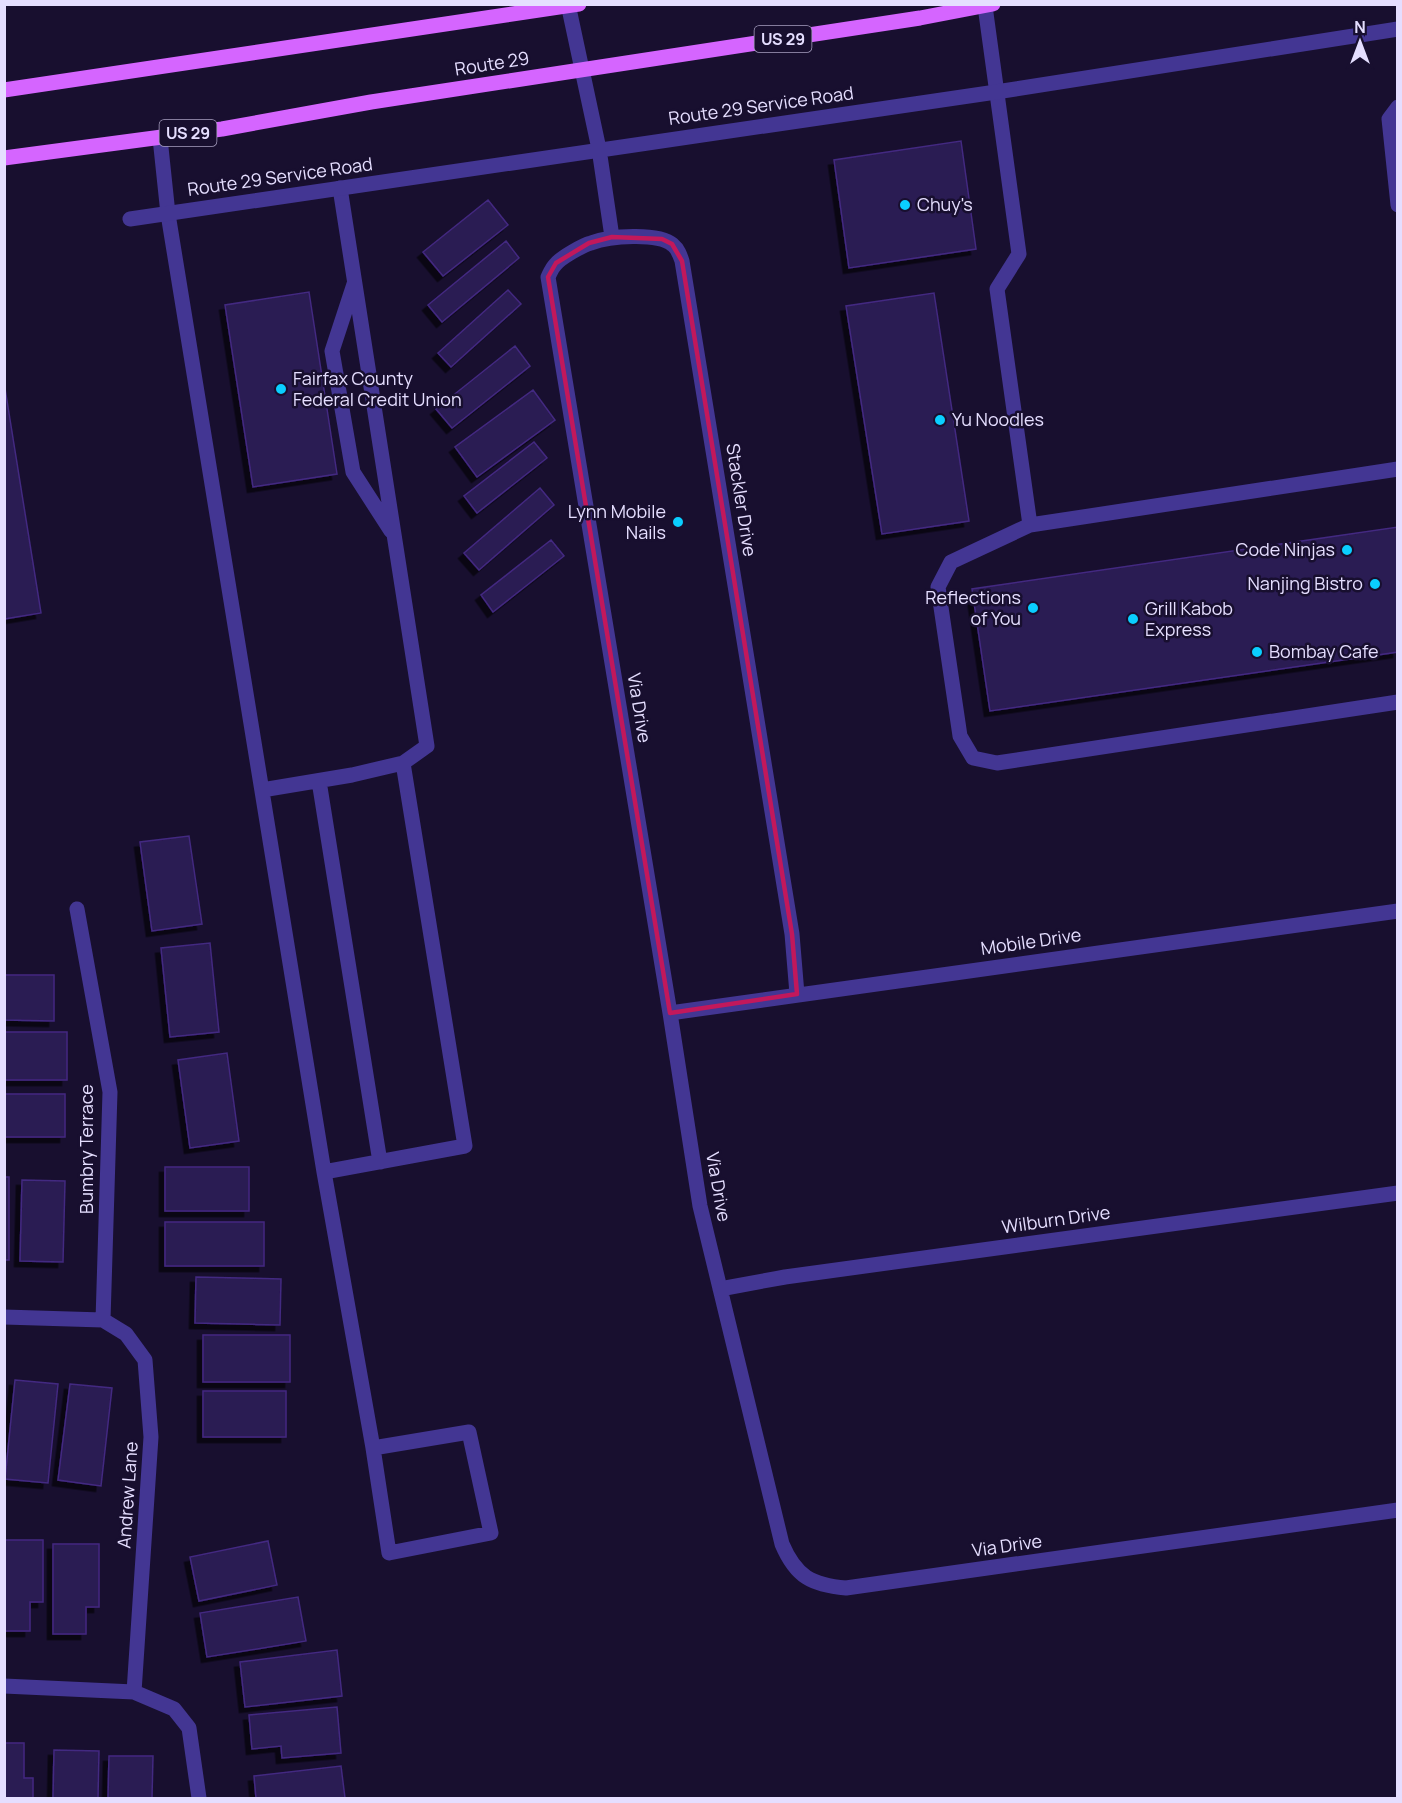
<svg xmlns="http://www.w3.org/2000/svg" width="1402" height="1803" font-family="Manrope,sans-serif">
  <defs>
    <filter id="shadow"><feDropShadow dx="-5.5" dy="5.5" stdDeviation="0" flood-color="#0009"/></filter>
  </defs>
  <rect width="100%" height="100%" fill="#180f2f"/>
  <path fill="#2b1a52" stroke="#432981" stroke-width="1.5" filter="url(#shadow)" d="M961,141L976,249L849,268L834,160Z
    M488,200L508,225L443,276L423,252Z
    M506,241L519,258L442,322L428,305Z
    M508,290L521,304L451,367L438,353Z
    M309,292L337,474L253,487L225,305Z
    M934,293L969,521L882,534L846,306Z
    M515,346L530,366L452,428L436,409Z
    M4,382L41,613L4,619Z
    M533,390L555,420L477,477L455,447Z
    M534,442L547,458L477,513L464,496Z
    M540,488L554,505L479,570L464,553Z
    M1398,527V652L990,711L972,589Z
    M551,540L564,556L493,612L481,595Z
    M189,836L202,924L152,931L140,842Z
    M210,943L219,1032L170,1037L161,948Z
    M4,975H54V1021L4,1020Z
    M4,1032H67V1080H4Z
    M227,1053L239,1141L190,1148L178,1060Z
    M4,1094H65V1137H4Z
    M165,1167H249V1211H165Z
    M4,1177H9V1260H4Z
    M22,1180L65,1181L63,1262L20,1261Z
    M165,1222H264V1266H165Z
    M196,1277L281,1279L280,1325L195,1323Z
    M203,1335H290V1382H203Z
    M15,1380L58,1384L48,1483L5,1479Z
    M70,1384L112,1388L101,1486L58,1480Z
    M203,1391H286V1437H203Z
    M4,1540H43V1602H30V1631H4Z
    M268,1541L277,1585L199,1601L190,1557Z
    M53,1544H99V1607H86V1634H53Z
    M298,1597L306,1641L207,1657L200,1613Z
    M337,1650L342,1696L245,1707L240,1662Z
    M337,1707L341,1753L282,1758L281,1746L252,1749L249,1715Z
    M4,1743H24V1778H33V1798H4Z
    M54,1750L99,1751L98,1798H53Z
    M109,1756H153L152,1798H108Z
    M341,1766L345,1798H256L254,1776Z"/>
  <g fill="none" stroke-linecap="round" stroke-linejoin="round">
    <path stroke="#433693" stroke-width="15" d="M985,6L1019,254L997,289L1030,525L1398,469
      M1398,107L1389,119L1398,205
      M160,138L168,214L324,1172L373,1448L389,1553L491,1533L469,1432L373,1448
      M340,188L427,746L403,763
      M354,284L332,351L353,472L391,531
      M1030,525L951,562L938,587L960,736L973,758L997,763L1398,702
      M319,781L380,1162
      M262,790L352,775L403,763L465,1146L324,1172"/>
    <path stroke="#433693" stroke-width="15" d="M568,4L599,149L612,237
      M130,219L996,92L1398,29
      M77,909L110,1092L103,1320
      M797,994L792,934L682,261C680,255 678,249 673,245C658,232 609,236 591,243C583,245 560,258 555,265C552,268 550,273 548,277L670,1013L700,1206L782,1544C796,1577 812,1585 846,1588L1398,1510
      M670,1013L1398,911
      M720,1289L785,1277L1398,1193
      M4,1317L103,1320L126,1334L145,1360L151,1437L134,1692
      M4,1686L134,1692L174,1709L189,1728L199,1798"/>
    <path stroke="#d565ff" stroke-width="15" d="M4,90L579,4
      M4,158L222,129L371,102L920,18L993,4"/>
  </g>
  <path fill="none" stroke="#c2185b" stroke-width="4.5" stroke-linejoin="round" d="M612,237L662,239L672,244L682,261L792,934L797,994L670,1013L548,277L556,263L589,243Z"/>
  <g fill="#0aceff" stroke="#180f2f" stroke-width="2">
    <circle cx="905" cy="205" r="6"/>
    <circle cx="281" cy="389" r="6"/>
    <circle cx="940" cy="420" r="6"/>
    <circle cx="678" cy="522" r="6"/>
    <circle cx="1347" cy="550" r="6"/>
    <circle cx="1375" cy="584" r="6"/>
    <circle cx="1033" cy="608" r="6"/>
    <circle cx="1133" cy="619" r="6"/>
    <circle cx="1257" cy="652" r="6"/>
  </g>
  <g text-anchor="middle" stroke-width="5" stroke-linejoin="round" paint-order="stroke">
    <g fill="#180f2f" stroke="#a8a0c1" stroke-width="1.5">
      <rect x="754.5" y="26" width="57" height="26" rx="4.5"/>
      <rect x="159.5" y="120" width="57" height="26" rx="4.5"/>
    </g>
    <g font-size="16" font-weight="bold" fill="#e5deff">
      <text x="783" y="45">US 29</text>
      <text x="188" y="139">US 29</text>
    </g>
    <g font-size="18" fill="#e5deff" stroke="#180f2f">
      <text transform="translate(492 64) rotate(-9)" y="6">Route 29</text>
      <text transform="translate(761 106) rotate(-8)" y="6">Route 29 Service Road</text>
      <text transform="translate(280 177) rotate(-8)" y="6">Route 29 Service Road</text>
      <text transform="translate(741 500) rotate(81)" y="6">Stackler Drive</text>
      <text transform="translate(639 708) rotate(81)" y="6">Via Drive</text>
      <text transform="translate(1031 942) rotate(-8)" y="6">Mobile Drive</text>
      <text transform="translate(87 1149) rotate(-90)" y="6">Bumbry Terrace</text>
      <text transform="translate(718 1187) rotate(80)" y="6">Via Drive</text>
      <text transform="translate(1056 1220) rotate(-8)" y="6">Wilburn Drive</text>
      <text transform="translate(128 1495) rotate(-86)" y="6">Andrew Lane</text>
      <text transform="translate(1007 1546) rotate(-8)" y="6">Via Drive</text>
    </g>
    <g font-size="18" fill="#e5deff" stroke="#180f2f" text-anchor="start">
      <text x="917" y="211">Chuy's</text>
      <text x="293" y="385">Fairfax County<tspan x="293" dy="21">Federal Credit Union</tspan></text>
      <text x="952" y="426">Yu Noodles</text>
      <text x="666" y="518" text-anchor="end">Lynn Mobile<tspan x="666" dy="21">Nails</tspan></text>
      <text x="1335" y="556" text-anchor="end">Code Ninjas</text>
      <text x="1363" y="590" text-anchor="end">Nanjing Bistro</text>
      <text x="1021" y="604" text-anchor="end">Reflections<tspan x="1021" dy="21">of You</tspan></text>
      <text x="1145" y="615">Grill Kabob<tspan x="1145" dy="21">Express</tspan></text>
      <text x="1269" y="658">Bombay Cafe</text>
    </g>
  </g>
  <rect width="1402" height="1803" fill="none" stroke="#e5deff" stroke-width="12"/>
  <g transform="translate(1360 42)" stroke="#180f2f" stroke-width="4.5" paint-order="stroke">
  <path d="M0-4.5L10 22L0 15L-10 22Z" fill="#e5deff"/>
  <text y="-9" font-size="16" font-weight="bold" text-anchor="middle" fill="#e5deff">N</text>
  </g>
</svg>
